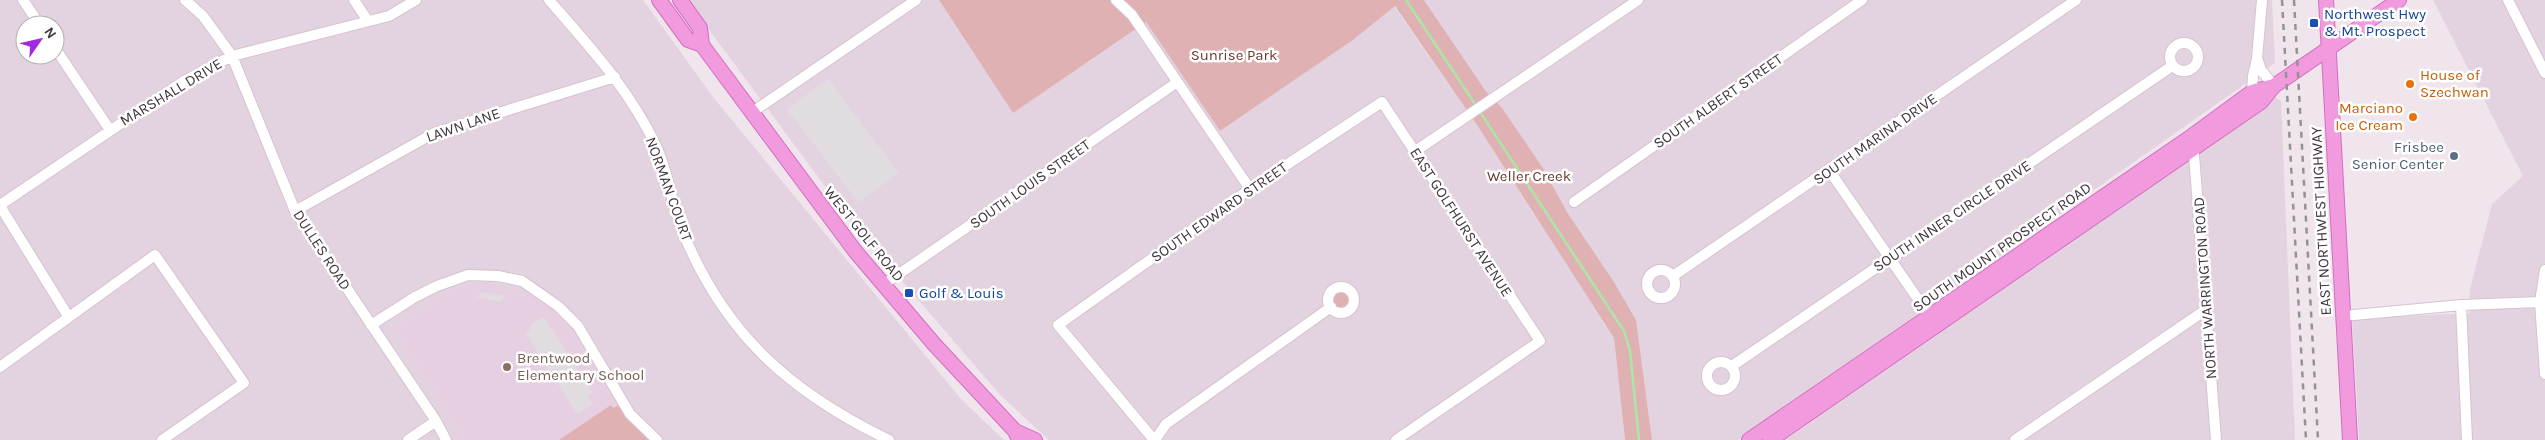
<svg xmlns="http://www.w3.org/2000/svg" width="2545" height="440" font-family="Karla,sans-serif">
  <rect width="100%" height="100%" fill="#f0e4ed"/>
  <path fill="#e3d3e0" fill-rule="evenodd" d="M0,0H643L713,97L961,399L1004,440H0ZM25,25H55V55H25Z
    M687,0H939L1013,113L1146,22L1220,131L1353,40L1394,6L1477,125L1614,338L1625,440H1049L1001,396L853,224Z
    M1424,0H2272L2275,63L1738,440H1652L1636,320L1614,282L1567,212L1543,168L1502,108L1485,90Z
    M2433,0H2545V440H2359L2352,319L2470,313V289L2492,204L2523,176Z
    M2275,97L2281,101L2295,440H1785L2073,241Z"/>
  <path fill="#e7cfe2" d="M487,282L513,288L545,302L573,327L652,440H459L456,426L392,328L452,289L472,283Z"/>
  <path fill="#dfb1b3" d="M939,0H1424L1485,90L1502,108L1543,168L1567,212L1614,282L1636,320L1652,440H1625L1614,338L1477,125L1395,6L1353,40L1220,131L1146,22L1013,113Z
    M1333 299a8 8 0 1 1 16 0a8 8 0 1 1-16 0Z
    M611,405L613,408L619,405L652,440H559Z"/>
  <path fill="#e1dce0" d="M828,79L899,173L858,202L787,109Z
    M482,292L506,296L500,302L477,297Z
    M544,317L593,393L587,397L593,403L578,415L525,333L531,330L529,326Z"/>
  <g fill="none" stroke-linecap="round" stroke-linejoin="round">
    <path stroke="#ace6a6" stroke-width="2.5" d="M1406,0L1477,107
      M1480,112L1624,331L1630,351L1639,440"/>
    <g stroke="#d5c2d1" stroke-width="12">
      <path id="minor" d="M23,0L40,25
        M185,0L203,16L232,56L295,211L436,421L446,440
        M354,0L368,21
        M549,0C589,46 630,90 656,146C669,173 671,203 682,230C724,334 790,392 889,440
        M1116,0L1132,15L1250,189
        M2262,0L2257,58L2261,70L2274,86
        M2508,0L2545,73
        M2170 57a14 14 0 1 1 28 0a14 14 0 1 1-28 0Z
        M55,48L110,130
        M2252,92L2253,76L2257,59
        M751,113L916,0
        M2193,142L2216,440
        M1414,152L1638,0
        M1829,170L1933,321
        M1574,202L1862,0
        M0,205L184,81L232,56L389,16L416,0
        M0,206L68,316
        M295,211L434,133L615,77
        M2545,270L2540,302L2545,374
        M1647 284a14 14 0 1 1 28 0a14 14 0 1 1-28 0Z
        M1673,276L2076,0
        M883,285L1176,83
        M1328 300a13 13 0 1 1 26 0a13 13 0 1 1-26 0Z
        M2461,305L2467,440
        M2343,316L2461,305L2540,302
        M371,325L415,297L437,286L468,275L498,276L522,281L558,306L578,326L630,414L657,440
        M1707 376a14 14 0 1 1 28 0a14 14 0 1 1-28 0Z
        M1732,366L2172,66
        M0,367L155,255L244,383L162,440
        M408,440L436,421
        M1154,440L1058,325L1250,189L1382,102L1540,341L1396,440
        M1155,440L1166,424L1331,307
        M2015,440L2207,309"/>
    </g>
    <g stroke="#d46ebf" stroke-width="16">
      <path id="major" d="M659,0L688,40L702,45
        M680,0L700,28L702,45L855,251L934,344L1015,431L1019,440
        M2326,0L2350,440
        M1015,431L1035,440
        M1749,440L2192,136L2252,92L2274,86
        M1770,440L2261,102L2274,86L2399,0"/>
    </g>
    <use href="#minor" stroke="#fff" stroke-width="10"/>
    <use href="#major" stroke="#f19bde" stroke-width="14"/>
    <path stroke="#939393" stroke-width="2.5" stroke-dasharray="6 6" stroke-linecap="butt" d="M2282,0L2306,440
      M2294,0L2318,440"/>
  </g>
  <g fill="#1a4fb4" stroke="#fff" stroke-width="2">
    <rect x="2309" y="18" width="10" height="10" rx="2.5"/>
    <rect x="904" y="288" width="10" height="10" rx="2.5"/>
  </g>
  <g fill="#e8710a" stroke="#fff" stroke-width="2">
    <circle cx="2410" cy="84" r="5"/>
    <circle cx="2413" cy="117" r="5"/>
  </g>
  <circle fill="#5c6f8a" stroke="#fff" stroke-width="2" cx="2454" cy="156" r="5"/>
  <circle fill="#8d6e63" stroke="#fff" stroke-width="2" cx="507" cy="367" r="5"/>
  <g text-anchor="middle" stroke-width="5" stroke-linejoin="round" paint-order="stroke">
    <g font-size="15" fill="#164399" stroke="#fff" text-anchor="start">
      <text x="2324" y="19">Northwest Hwy<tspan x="2324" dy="17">&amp; Mt. Prospect</tspan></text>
      <text x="919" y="298">Golf &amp; Louis</text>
    </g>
    <g font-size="15" fill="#6b3730" stroke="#fff">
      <text x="1234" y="60">Sunrise Park</text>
      <text x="1529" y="181">Weller Creek</text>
    </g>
    <g font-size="15" fill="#c56008" stroke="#fff" text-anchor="start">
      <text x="2420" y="80">House of<tspan x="2420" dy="17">Szechwan</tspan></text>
      <text x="2403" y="113" text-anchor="end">Marciano<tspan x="2403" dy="17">Ice Cream</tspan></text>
    </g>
    <g font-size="15" fill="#41353f" stroke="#fff">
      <text transform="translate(171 92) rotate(-31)" y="5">MARSHALL DRIVE</text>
      <text transform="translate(1718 101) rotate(-35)" y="5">SOUTH ALBERT STREET</text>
      <text transform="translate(463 125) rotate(-19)" y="5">LAWN LANE</text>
      <text transform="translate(1875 139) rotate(-35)" y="5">SOUTH MARINA DRIVE</text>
      <text transform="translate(1030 184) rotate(-35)" y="5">SOUTH LOUIS STREET</text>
      <text transform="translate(669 189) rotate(70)" y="5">NORMAN COURT</text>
      <text transform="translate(1219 212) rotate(-35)" y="5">SOUTH EDWARD STREET</text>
      <text transform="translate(1952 216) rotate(-34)" y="5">SOUTH INNER CIRCLE DRIVE</text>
      <text transform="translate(2321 221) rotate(-93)" y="5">EAST NORTHWEST HIGHWAY</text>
      <text transform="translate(1461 222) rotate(57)" y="5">EAST GOLFHURST AVENUE</text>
      <text transform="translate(864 234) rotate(51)" y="5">WEST GOLF ROAD</text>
      <text transform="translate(2002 247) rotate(-35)" y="5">SOUTH MOUNT PROSPECT ROAD</text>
      <text transform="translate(322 250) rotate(57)" y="5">DULLES ROAD</text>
      <text transform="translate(2205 288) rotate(-94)" y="5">NORTH WARRINGTON ROAD</text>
    </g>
    <g font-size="15" fill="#4e5e75" stroke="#fff" text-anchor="end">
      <text x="2444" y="152">Frisbee<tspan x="2444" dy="17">Senior Center</tspan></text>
    </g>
    <g font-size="15" fill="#785e54" stroke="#fff" text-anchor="start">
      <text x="517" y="363">Brentwood<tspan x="517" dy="17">Elementary School</tspan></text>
    </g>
  </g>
  <g transform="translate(40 40) rotate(56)"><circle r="24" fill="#ffffff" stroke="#b3aeb2"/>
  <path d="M0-4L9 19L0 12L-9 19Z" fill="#a22bdf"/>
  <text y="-8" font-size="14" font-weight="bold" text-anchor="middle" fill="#41353f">N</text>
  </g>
</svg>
